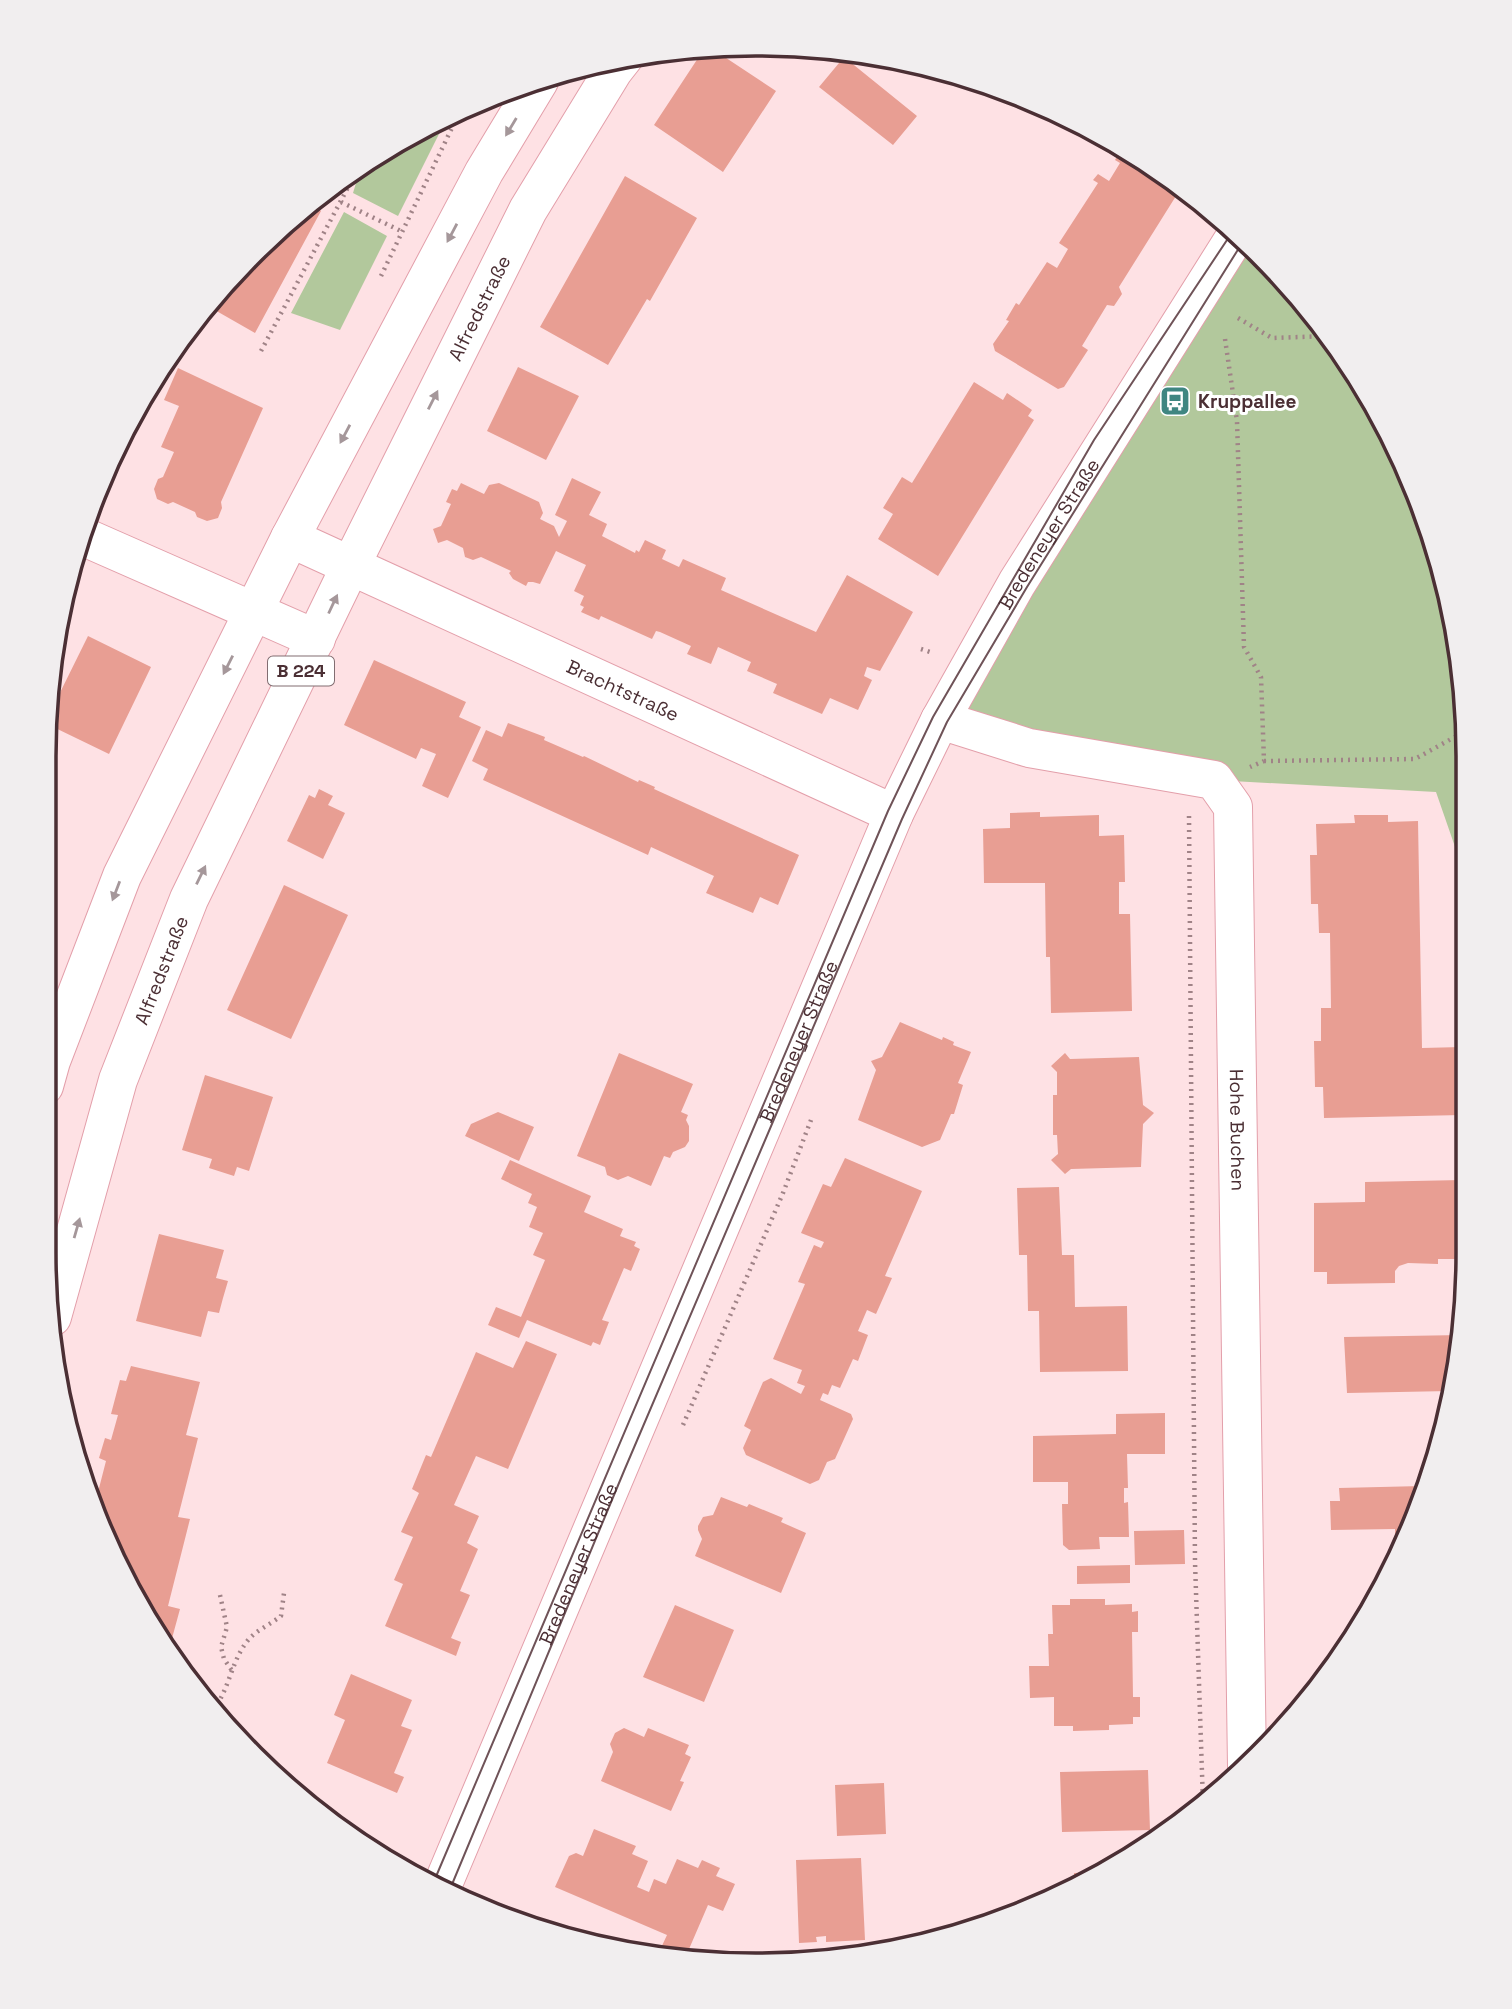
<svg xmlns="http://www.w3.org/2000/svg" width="1512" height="2009" font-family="'Space Grotesk',sans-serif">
  <rect width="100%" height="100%" fill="#fee1e4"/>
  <path fill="#b2c89c" d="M434,125L441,130L398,216L353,193L362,163Z
    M344,212L387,236L340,330L291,313Z
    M1240,237L1259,252L1348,360L1414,484L1462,663V867L1436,792L1214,780L939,719Z"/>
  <path fill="#e89e93" d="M711,48L776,91L723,172L654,125L704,49Z
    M844,57L917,116L893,145L819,87Z
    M1122,148L1151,164L1181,188L1119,287L1122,294L1114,306L1107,305L1082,346L1088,350L1064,387L1058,389L995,351L993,344L1009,321L1006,320L1016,303L1019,305L1047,262L1057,268L1068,249L1059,243L1098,183L1093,180L1098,174L1109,181L1120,163L1115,160Z
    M358,166L339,191L332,187Z
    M625,176L697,218L650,301L647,299L608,365L540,327Z
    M328,191L318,208L321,211L255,333L206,305L253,252Z
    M518,367L579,396L546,460L487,431Z
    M178,368L263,408L221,502L222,508L218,518L207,521L197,517L195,512L173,502L168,504L157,499L154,489L158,479L163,477L174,452L161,447L179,406L164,400Z
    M974,382L1003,400L1007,393L1032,410L1028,416L1034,420L938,576L878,539L893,514L883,508L902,477L912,483Z
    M572,478L601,492L589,515L607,524L602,536L635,553L636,550L639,552L645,540L666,550L662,559L679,567L683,559L726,578L721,590L816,632L847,575L913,612L880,671L867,667L864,676L872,680L858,710L830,698L822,714L773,693L777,684L747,671L751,662L718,647L711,664L687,654L691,646L660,632L656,631L652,639L601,616L599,620L581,612L584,607L580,605L584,596L574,591L586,565L556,551L540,584L533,582H528L526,586L513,579L509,573L511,571L481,557L473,560L465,557L463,548L447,540L438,543L433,529L441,526L451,504L446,502L452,489L457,491L461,483L484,494L489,485L499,483L539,502L543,513L540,519L554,526L559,537L567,521L555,515Z
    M88,636L151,667L109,754L45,723Z
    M374,660L466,702L459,717L481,727L448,798L422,786L436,754L421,748L416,759L344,725Z
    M508,723L545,737L544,740L583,757L584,756L638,782L639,780L655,787L654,789L799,855L778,905L760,897L753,913L706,893L714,876L651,847L648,855L483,780L488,769L472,761L486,730L502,737Z
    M319,789L333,796L328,805L345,813L323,859L287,841L309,795L315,798Z
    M1040,812V817L1099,815V836L1124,835L1125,882H1119V914H1130L1132,1011L1051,1013L1050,957H1046L1045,883H984L983,829L1010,828V813Z
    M1354,815H1388V822L1418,821L1422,1048L1462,1047V1115L1324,1118L1323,1087H1315L1314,1041H1321V1008H1331L1330,933H1319L1318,904H1311L1310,855H1317L1316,824L1355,823Z
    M284,885L348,915L291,1039L227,1010Z
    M900,1022L942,1040L943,1037L954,1042L953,1045L971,1052L958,1083L963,1085L954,1114H951L940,1140L922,1147L858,1120L876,1070L871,1061L882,1057Z
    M619,1053L693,1084L681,1112L688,1115L686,1120L689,1126V1141L685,1147L673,1152L670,1158L664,1156L651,1186L628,1176L618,1180L607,1175L605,1167L577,1156Z
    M1065,1053L1070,1059L1139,1057L1143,1105L1154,1113L1143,1124L1141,1167L1071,1169L1065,1174L1051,1160L1058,1154L1057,1135H1053V1095H1057V1072L1051,1066Z
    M205,1075L273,1097L249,1171L237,1167L234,1176L209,1168L212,1159L182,1150Z
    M498,1112L534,1127L519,1161L465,1136L471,1124Z
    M845,1158L922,1191L885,1276L892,1278L876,1314L867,1310L858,1331L868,1335L858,1361L853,1359L840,1388L832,1385L828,1395L823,1393L820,1400L851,1414L853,1419L835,1459L827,1462L819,1480L810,1484L746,1455L743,1448L751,1430L744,1426L763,1382L771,1378L801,1394L805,1386L797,1383L802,1370L773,1359L805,1284L798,1282L814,1245L821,1248L824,1242L801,1233L823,1184L831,1187Z
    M510,1160L591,1196L584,1212L623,1229L620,1236L636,1242L634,1246L640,1249L631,1271L624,1268L602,1320L609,1322L600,1345L593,1342L591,1346L527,1320L519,1338L488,1325L496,1307L521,1317L545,1260L533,1255L543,1233L529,1227L537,1207L528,1203L532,1194L501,1179Z
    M1462,1180V1264H1460V1259H1438V1264L1408,1263L1399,1266L1395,1271V1283L1327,1284V1272H1314V1203L1365,1202V1182Z
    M1059,1187L1062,1255H1074L1075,1307L1127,1306L1128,1371L1040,1372L1039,1311H1028L1027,1255H1019L1017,1188Z
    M159,1234L224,1250L216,1278L228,1281L223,1298L219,1313L208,1311L201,1337L136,1321Z
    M1462,1335V1346L1457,1364H1452L1450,1391L1347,1393L1344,1337Z
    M526,1341L557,1354L508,1469L476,1456L454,1505L479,1516L467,1543L478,1549L460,1591L470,1595L451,1638L461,1642L456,1656L385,1626L403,1584L394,1580L413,1537L401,1532L419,1493L412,1489L426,1455L431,1457L476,1352L513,1368Z
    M131,1366L200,1382L186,1435L198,1438L178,1517L190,1519L168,1606L180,1609L168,1653L139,1609L111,1541L112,1537L109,1536L92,1495L97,1496L106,1461L99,1458L105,1438L111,1440L118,1415L111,1414L120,1380L126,1381Z
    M1165,1413V1454H1127L1128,1488H1124V1503L1128,1502L1129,1537H1099L1100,1549L1069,1550L1063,1545L1062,1504H1068V1482H1033V1436L1116,1434V1414Z
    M1422,1486L1421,1499L1414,1525L1403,1546H1395V1529L1331,1530L1330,1501H1340L1339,1488Z
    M721,1497L747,1507L749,1504L783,1518L781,1522L806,1533L781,1593L695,1556L702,1539L698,1530V1526L703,1517L713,1515Z
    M1184,1530L1185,1564L1135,1565L1134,1531Z
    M1130,1565V1583L1077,1584V1566Z
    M1070,1599H1105V1605L1132,1604V1612L1138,1611V1632H1132L1133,1697H1140V1717H1133V1724L1109,1725V1730L1073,1731V1726H1054V1697L1030,1698L1029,1666H1049L1048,1634H1053L1052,1605H1070Z
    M675,1605L734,1630L704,1702L643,1677Z
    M351,1674L412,1700L401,1726L412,1730L394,1773L404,1777L397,1793L327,1763L345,1720L334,1715Z
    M624,1728L644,1737L648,1728L689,1745L685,1754L691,1757L680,1781L684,1782L671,1811L601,1781L613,1752L610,1744L615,1733Z
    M1148,1770L1150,1830L1062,1832L1060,1772Z
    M884,1783L886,1834L837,1836L835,1785Z
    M594,1829L636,1846L632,1854L648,1861L637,1887L649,1892L654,1879L666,1884L677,1859L698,1868L702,1860L720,1868L716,1876L735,1884L723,1911L708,1905L686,1956L671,1955L660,1950L667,1935L555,1887L569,1856L576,1853L583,1856Z
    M861,1858L865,1940L826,1942V1936L816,1937L817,1942L799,1943L796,1860Z
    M1097,1872L1074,1883V1873Z"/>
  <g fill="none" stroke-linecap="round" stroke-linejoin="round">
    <g stroke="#e39faa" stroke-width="40">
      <g id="minor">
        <path d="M82,536L316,639"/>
        <path id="s1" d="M290,538L894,814"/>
        <path id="s2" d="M940,720L1029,748L1214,780L1233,807L1247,1767"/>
      </g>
    </g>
    <g stroke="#e39faa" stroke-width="40">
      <g id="tertiary">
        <path id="s3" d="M440,1891L894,814L940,720L1017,583L1237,234"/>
      </g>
    </g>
    <g stroke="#e39faa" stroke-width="40">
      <g id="primary">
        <path d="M44,1086L51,1061L122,876L290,538L484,172L539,81"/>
        <path id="s4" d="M52,1317L118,1080L189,899L350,567L528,210L613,71L624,57"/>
      </g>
    </g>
    <path stroke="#a08387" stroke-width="4.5" stroke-dasharray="2 5" stroke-linecap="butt" d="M341,202L403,232
      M381,276L460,111
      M1238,318L1272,338L1328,336
      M1225,339L1237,421L1244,647L1261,677L1264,761L1250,767
      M261,351L361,163
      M921,649L933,653
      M1264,761L1415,759L1462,733
      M1189,816L1195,1562L1203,1803
      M683,1425L783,1193L811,1120
      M220,1595L227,1627L221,1647L224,1659L233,1672
      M213,1710C230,1689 231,1660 249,1639C257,1630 271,1624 281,1616L284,1593"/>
    <use href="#minor" stroke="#fff" stroke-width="38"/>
    <use href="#tertiary" stroke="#fff" stroke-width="38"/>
    <use href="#primary" stroke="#fff" stroke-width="38"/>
    <path stroke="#6f5358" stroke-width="2" d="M432,1886L888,811L933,717L1094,440L1233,231
      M448,1894L624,1471L902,819L947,722L1027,587L1244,240"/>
  </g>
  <defs><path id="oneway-solid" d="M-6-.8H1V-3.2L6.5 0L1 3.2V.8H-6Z" transform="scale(1.75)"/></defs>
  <g fill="#a5979a">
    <use href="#oneway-solid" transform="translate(511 127) rotate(121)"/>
    <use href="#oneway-solid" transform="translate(452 233) rotate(118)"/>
    <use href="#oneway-solid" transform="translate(433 400) rotate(-63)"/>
    <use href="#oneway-solid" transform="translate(345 434) rotate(118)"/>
    <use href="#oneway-solid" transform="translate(333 604) rotate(-65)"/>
    <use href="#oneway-solid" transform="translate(228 665) rotate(117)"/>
    <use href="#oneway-solid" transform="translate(201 875) rotate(-64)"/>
    <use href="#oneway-solid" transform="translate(116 891) rotate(111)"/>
    <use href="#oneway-solid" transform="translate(77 1228) rotate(-74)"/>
  </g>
  <defs>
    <g id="bus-square" transform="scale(1.575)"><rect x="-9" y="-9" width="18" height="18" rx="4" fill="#3f8681" stroke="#fff"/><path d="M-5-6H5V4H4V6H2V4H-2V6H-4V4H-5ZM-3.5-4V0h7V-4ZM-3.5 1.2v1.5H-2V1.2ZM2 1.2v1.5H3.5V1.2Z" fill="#fff"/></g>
  </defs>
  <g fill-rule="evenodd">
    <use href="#bus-square" x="1175" y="401"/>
  </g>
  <g text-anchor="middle" stroke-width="6" stroke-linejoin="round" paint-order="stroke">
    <rect fill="#fff" stroke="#816d71" stroke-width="2" x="268" y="656.5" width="66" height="29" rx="5"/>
    <g font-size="18" font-weight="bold" fill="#4b2f34">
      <text x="301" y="677">B 224</text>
    </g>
    <g font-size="19" fill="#4b2f34" stroke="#fff">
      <text dy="7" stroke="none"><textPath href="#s4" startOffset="1099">Alfredstraße</textPath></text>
      <text dy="7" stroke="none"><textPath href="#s3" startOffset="1489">Bredeneyer Straße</textPath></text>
      <text dy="7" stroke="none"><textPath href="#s1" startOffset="366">Brachtstraße</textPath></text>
      <text dy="7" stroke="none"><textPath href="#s4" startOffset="364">Alfredstraße</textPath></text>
      <text dy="7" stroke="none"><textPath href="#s3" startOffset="922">Bredeneyer Straße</textPath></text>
      <text dy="7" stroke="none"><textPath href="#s2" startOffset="637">Hohe Buchen</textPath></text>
      <text dy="7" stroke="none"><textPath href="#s3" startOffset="355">Bredeneyer Straße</textPath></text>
    </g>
    <g font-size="19" font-weight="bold" fill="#4b2f34" stroke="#fff" text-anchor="start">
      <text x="1198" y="408">Kruppallee</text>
    </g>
  </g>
  <path d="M0 0H1512V2009H0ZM756 56H756A700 700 0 0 1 1456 756V1253A700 700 0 0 1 756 1953H756A700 700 0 0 1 56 1253V756A700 700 0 0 1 756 56Z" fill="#f1eeef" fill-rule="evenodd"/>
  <path fill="none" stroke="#4b2f34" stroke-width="3.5" d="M756 56H756A700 700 0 0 1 1456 756V1253A700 700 0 0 1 756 1953H756A700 700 0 0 1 56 1253V756A700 700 0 0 1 756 56Z"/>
</svg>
